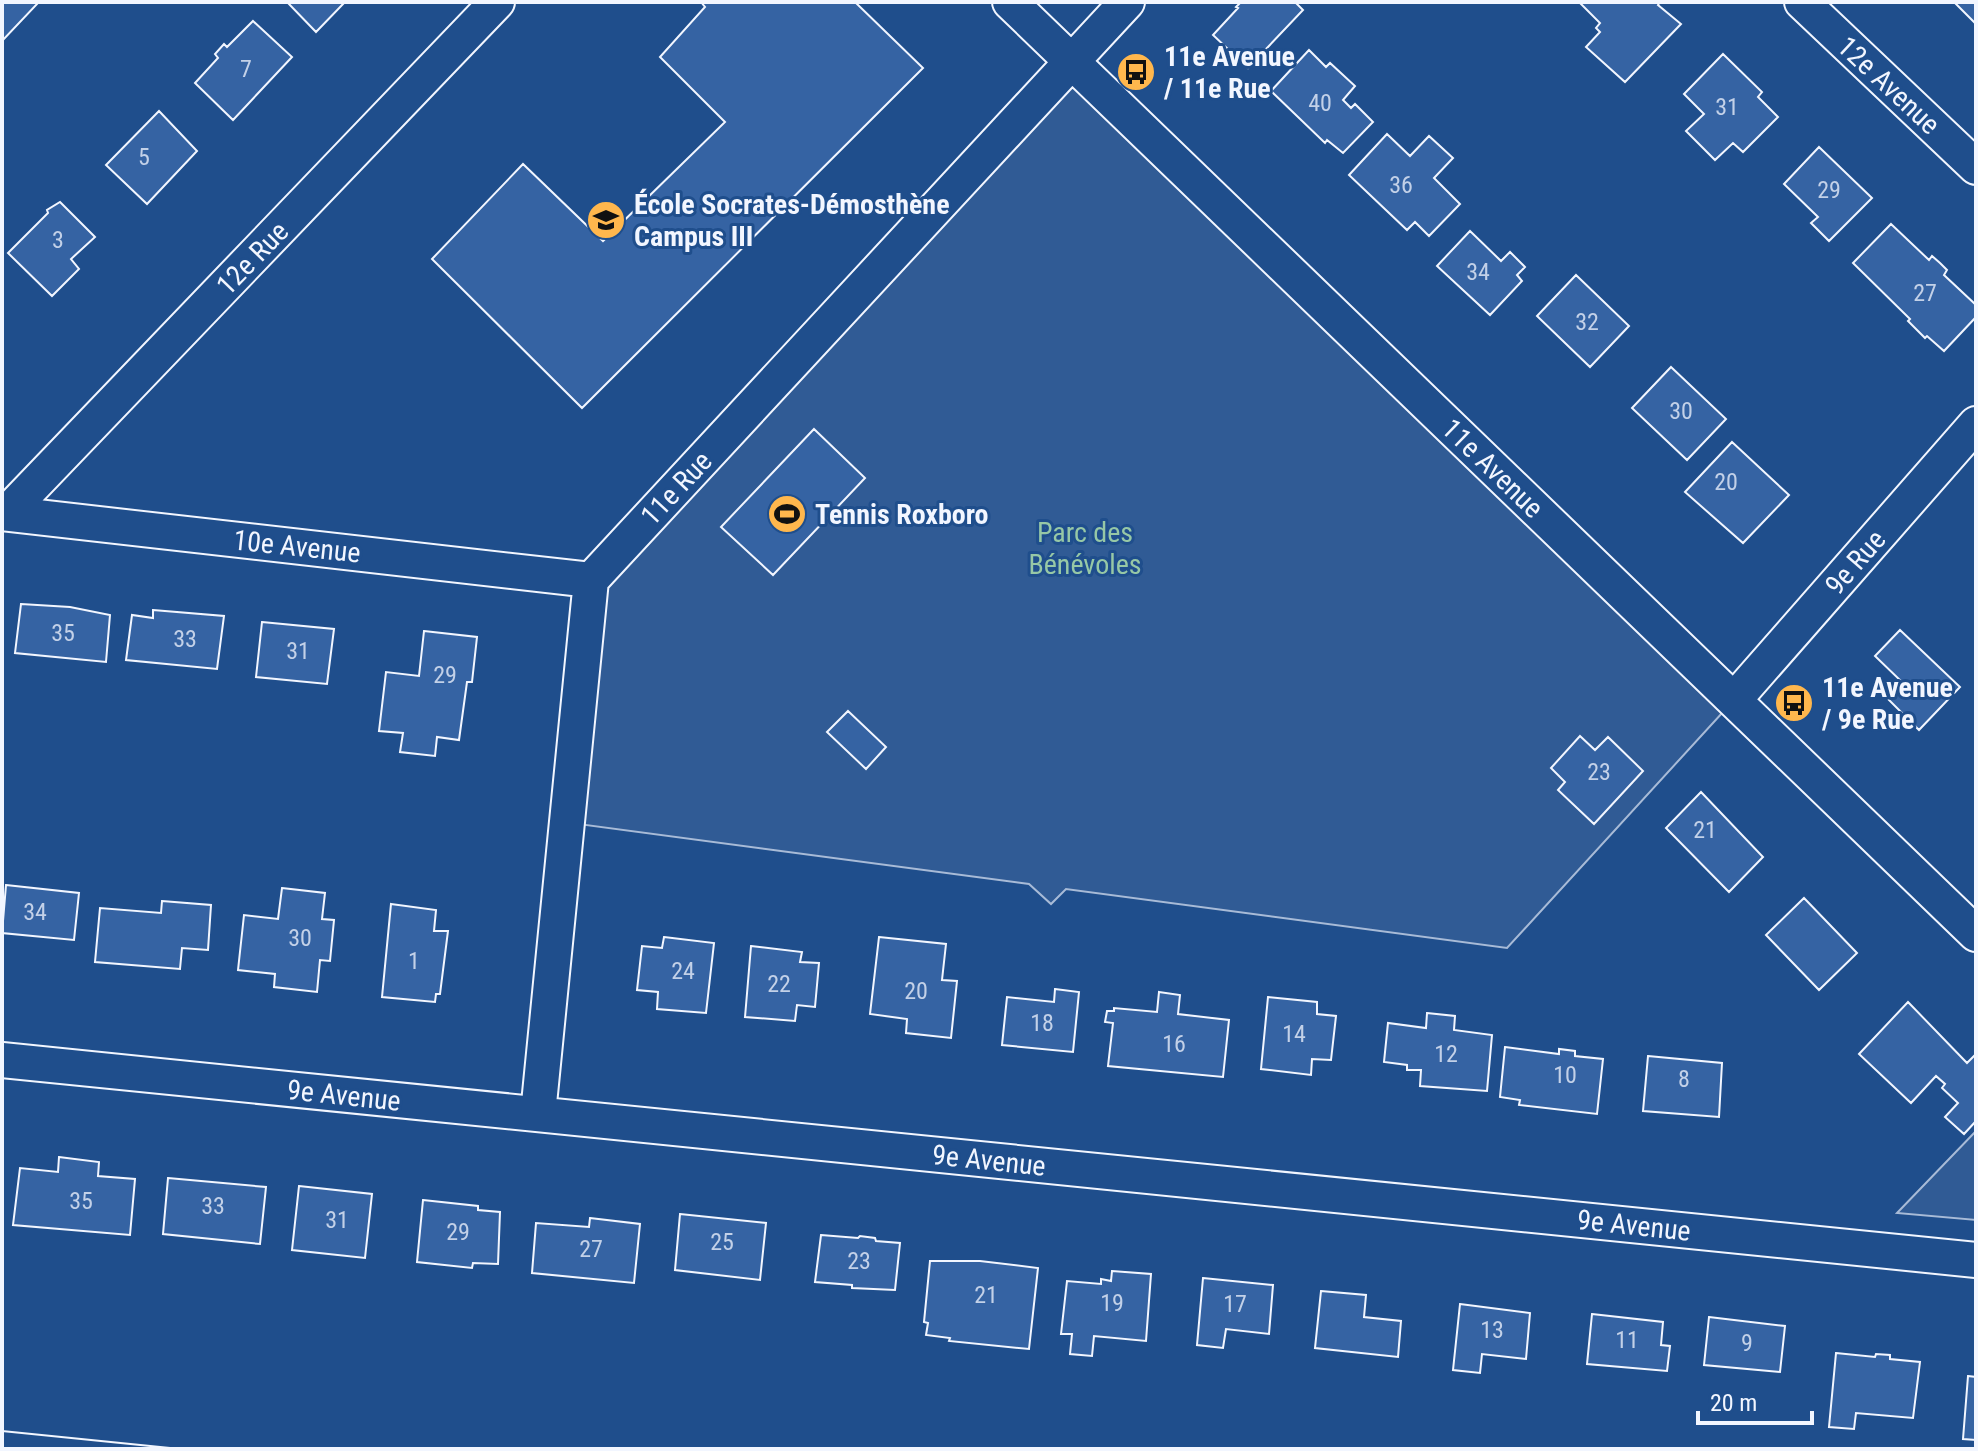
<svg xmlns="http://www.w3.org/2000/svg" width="1978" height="1451" font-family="'Roboto Condensed',sans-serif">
  <rect width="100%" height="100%" fill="#1f4e8c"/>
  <path fill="#305b95" stroke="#a8bbd7" stroke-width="2" d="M1071,60L1734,700L1507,948L1066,889L1051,904L1029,884L578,824L591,580Z
    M1976,1131V1220L1897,1213Z"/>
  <path fill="#3563a3" stroke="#f2f6ff" stroke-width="2" d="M2,2L38,3L2,41Z
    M287,2H345L316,32Z
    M701,2H855L923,68L582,408L432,259L523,164L603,241L725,122L660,57L705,7Z
    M1241,2H1295L1303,10L1248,68L1213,35L1238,8L1236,7Z
    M1579,2H1660L1658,5L1681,24L1625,82L1586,47L1600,32L1596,28L1600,23Z
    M1954,2H1976V24Z
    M253,21L292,57L233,120L195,83L218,58L215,54L224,44L227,47Z
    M1309,50L1326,67L1330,63L1355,86L1343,100L1351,108L1355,104L1373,122L1343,153L1327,140L1325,143L1271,91Z
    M1723,54L1762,92L1758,97L1778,117L1743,152L1733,143L1715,160L1686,131L1704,114L1684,94Z
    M159,111L197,151L147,204L106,165Z
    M1387,134L1410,156L1429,136L1453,158L1434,178L1460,204L1429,236L1415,222L1407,230L1349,175Z
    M1819,147L1872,198L1829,241L1811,223L1818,217L1784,184Z
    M60,202L95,237L71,259L79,269L52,296L8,253L48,213L47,210Z
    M1891,224L1929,260L1932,256L1940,263L1947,270L1944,275L1976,305V317L1944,351L1927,336L1925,338L1908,321L1910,319L1853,263Z
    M1470,231L1501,261L1510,252L1525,267L1517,275L1522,281L1490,315L1437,266Z
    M1576,275L1629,326L1590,367L1537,316Z
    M1671,367L1726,419L1687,460L1632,408Z
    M814,429L865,478L773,575L721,527Z
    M1732,442L1789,495L1743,543L1685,492Z
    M21,604L70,607L110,615L106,662L15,653Z
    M153,610L224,616L217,669L126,660L132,615L153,618Z
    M262,622L334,629L327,684L256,677Z
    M1900,630L1960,687L1919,730L1887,698L1902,682L1875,656Z
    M424,631L477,637L472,682H467L459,740L437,737L435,756L400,752L403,733L379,731L386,672L419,676Z
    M848,711L886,747L866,769L827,732Z
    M1580,736L1595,750L1608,737L1643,771L1594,824L1558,790L1565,782L1551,768Z
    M1701,792L1763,857L1729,892L1666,828Z
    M6,885L79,893L74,940L2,933Z
    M282,888L325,893L322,919L334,920L330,961L320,960L317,992L274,987L275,974L238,970L244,915L278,919Z
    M1804,898L1857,953L1819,990L1766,935Z
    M162,901L211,905L208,950L182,948L180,969L95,962L100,908L161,913Z
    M391,904L436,910L434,931H448L440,994H436L435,1002L382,997Z
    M664,937L714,943L706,1013L657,1009L658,992L637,990L642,946L662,948Z
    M879,937L946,944L942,980L957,981L951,1038L906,1033L907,1019L870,1014Z
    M751,946L802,952L800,962L819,963L815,1007L797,1005L795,1021L745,1017Z
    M1055,989L1079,992L1073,1052L1002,1045L1007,997L1054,1002Z
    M1159,992L1180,995L1178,1014L1229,1020L1223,1077L1108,1066L1113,1023L1105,1022L1107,1011H1114V1008L1157,1012Z
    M1268,997L1317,1002V1014L1336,1016L1331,1060L1312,1059L1311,1075L1261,1069Z
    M1908,1002L1967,1063L1974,1056L1976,1058V1121L1964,1134L1945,1117L1958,1103L1942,1088L1945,1084L1936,1076L1911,1103L1859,1054Z
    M1427,1013L1455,1016L1454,1030L1492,1035L1487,1091L1420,1086L1421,1070H1407V1065L1384,1062L1388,1023L1426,1028Z
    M1505,1047L1559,1054V1049L1575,1051V1056L1603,1059L1597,1114L1519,1105L1520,1100L1500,1097Z
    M1648,1056L1722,1063L1719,1117L1643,1111Z
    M59,1157L99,1162L98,1176L135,1179L130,1235L13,1225L20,1168L58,1172Z
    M168,1178L266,1187L260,1244L163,1234Z
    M299,1186L372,1194L365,1258L292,1250Z
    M423,1200L478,1206V1210L500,1212L498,1264L473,1263L472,1268L417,1262Z
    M680,1214L766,1223L760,1280L675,1270Z
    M590,1218L640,1224L634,1283L532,1273L536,1223L589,1227Z
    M821,1235L858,1238L860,1236L875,1238L876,1241L900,1243L895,1290L852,1288V1285L815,1282Z
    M930,1261H980L1038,1268L1029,1349L949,1341L950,1338L926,1335L928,1323L924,1322Z
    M1112,1271L1151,1274L1146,1341L1094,1336L1092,1356L1070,1354L1072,1334H1061L1067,1281L1101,1284V1279L1111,1281Z
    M1203,1278L1273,1285L1269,1334L1226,1329L1223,1348L1197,1345Z
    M1321,1291L1366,1295L1364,1317L1401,1321L1398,1357L1315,1348Z
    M1460,1304L1530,1313L1526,1359L1482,1354L1480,1373L1453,1370Z
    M1592,1314L1663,1322L1661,1345L1670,1346L1667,1371L1587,1364Z
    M1709,1317L1785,1326L1780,1372L1704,1365Z
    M1836,1353L1875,1357L1876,1354L1890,1355V1359L1920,1362L1913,1418L1856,1413L1854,1429L1829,1427Z
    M1968,1376L1976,1377V1440L1963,1439Z"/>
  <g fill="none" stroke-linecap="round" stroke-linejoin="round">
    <g stroke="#f2f6ff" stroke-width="38">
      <path id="street" d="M1010,2L1976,934
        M1802,2L1976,167
        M2,513L591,580
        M7,513L497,2
        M1734,700L1976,424
        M2,1060L1976,1260
        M538,1114L591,580L1127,2"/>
    </g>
    <use href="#street" stroke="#1f4e8c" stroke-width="34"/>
    <path stroke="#f2f6ff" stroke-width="2" d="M2,1431L180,1449"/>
  </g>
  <defs>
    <g id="bus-disc" transform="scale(2)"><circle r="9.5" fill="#ffb74d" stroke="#1f4e8c"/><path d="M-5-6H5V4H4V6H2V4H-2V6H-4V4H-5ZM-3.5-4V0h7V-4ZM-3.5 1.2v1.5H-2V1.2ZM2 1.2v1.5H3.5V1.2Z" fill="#111"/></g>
    <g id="school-disc" transform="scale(2)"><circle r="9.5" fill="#ffb74d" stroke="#1f4e8c"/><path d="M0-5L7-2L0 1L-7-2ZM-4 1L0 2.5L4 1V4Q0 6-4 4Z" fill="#111"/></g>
    <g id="stadium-disc" transform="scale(2)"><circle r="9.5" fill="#ffb74d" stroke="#1f4e8c"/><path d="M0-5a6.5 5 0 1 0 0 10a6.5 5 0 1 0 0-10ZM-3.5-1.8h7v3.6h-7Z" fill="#111"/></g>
  </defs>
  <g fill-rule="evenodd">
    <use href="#bus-disc" x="1136" y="72"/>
    <use href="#school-disc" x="606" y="220"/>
    <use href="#stadium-disc" x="787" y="514"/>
    <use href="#bus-disc" x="1794" y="703"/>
  </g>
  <g text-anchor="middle" stroke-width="6" stroke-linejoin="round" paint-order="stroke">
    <g font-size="24" fill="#c3d1e8">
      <text x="246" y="77">7</text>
      <text x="1320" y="111">40</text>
      <text x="1727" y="115">31</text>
      <text x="144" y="165">5</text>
      <text x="1401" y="193">36</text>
      <text x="1829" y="198">29</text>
      <text x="58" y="248">3</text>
      <text x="1478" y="280">34</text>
      <text x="1925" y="301">27</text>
      <text x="1587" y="330">32</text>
      <text x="1681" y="419">30</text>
      <text x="1726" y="490">20</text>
      <text x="63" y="641">35</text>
      <text x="185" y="647">33</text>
      <text x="298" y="659">31</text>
      <text x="445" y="683">29</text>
      <text x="1599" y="780">23</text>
      <text x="1705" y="838">21</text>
      <text x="35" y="920">34</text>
      <text x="300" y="946">30</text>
      <text x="414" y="969">1</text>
      <text x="683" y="979">24</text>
      <text x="779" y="992">22</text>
      <text x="916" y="999">20</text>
      <text x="1042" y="1031">18</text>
      <text x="1294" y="1042">14</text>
      <text x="1174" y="1052">16</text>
      <text x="1446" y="1062">12</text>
      <text x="1565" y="1083">10</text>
      <text x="1684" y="1087">8</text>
      <text x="81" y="1209">35</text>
      <text x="213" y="1214">33</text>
      <text x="337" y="1228">31</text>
      <text x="458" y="1240">29</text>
      <text x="722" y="1250">25</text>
      <text x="591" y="1257">27</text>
      <text x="859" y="1269">23</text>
      <text x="986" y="1303">21</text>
      <text x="1112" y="1311">19</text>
      <text x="1235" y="1312">17</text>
      <text x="1492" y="1338">13</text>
      <text x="1627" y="1348">11</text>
      <text x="1747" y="1351">9</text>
    </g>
    <g font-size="28" font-weight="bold" fill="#f2f6ff" stroke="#1f4e8c" text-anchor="start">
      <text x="1164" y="66">11e Avenue<tspan x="1164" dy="32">/ 11e Rue</tspan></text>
      <text x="634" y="214">École Socrates-Démosthène<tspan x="634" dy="32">Campus III</tspan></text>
      <text x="815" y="524">Tennis Roxboro</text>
      <text x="1822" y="697">11e Avenue<tspan x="1822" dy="32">/ 9e Rue</tspan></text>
    </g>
    <g font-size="28" fill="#f2f6ff" stroke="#1f4e8c">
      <text transform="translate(1889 85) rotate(43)" y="10">12e Avenue</text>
      <text transform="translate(252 258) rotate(-46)" y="10">12e Rue</text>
      <text transform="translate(1493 468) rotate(44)" y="10">11e Avenue</text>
      <text transform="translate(676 488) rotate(-47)" y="10">11e Rue</text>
      <text transform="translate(297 546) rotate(6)" y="10">10e Avenue</text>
      <text transform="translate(1855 562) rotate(-49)" y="10">9e Rue</text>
      <text transform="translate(344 1095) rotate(6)" y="10">9e Avenue</text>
      <text transform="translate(989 1160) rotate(6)" y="10">9e Avenue</text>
      <text transform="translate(1634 1225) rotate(6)" y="10">9e Avenue</text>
    </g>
    <g font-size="28" fill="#97c8a6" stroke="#1f4e8c">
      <text x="1085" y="542">Parc des<tspan x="1085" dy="32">Bénévoles</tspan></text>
    </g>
  </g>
  <rect width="1978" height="1451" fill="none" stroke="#f2f6ff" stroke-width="8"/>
  <path d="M1698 1411v12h114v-12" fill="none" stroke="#f2f6ff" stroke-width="4"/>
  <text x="1710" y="1411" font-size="24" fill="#f2f6ff" stroke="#1f4e8c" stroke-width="6" paint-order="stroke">20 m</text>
</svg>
